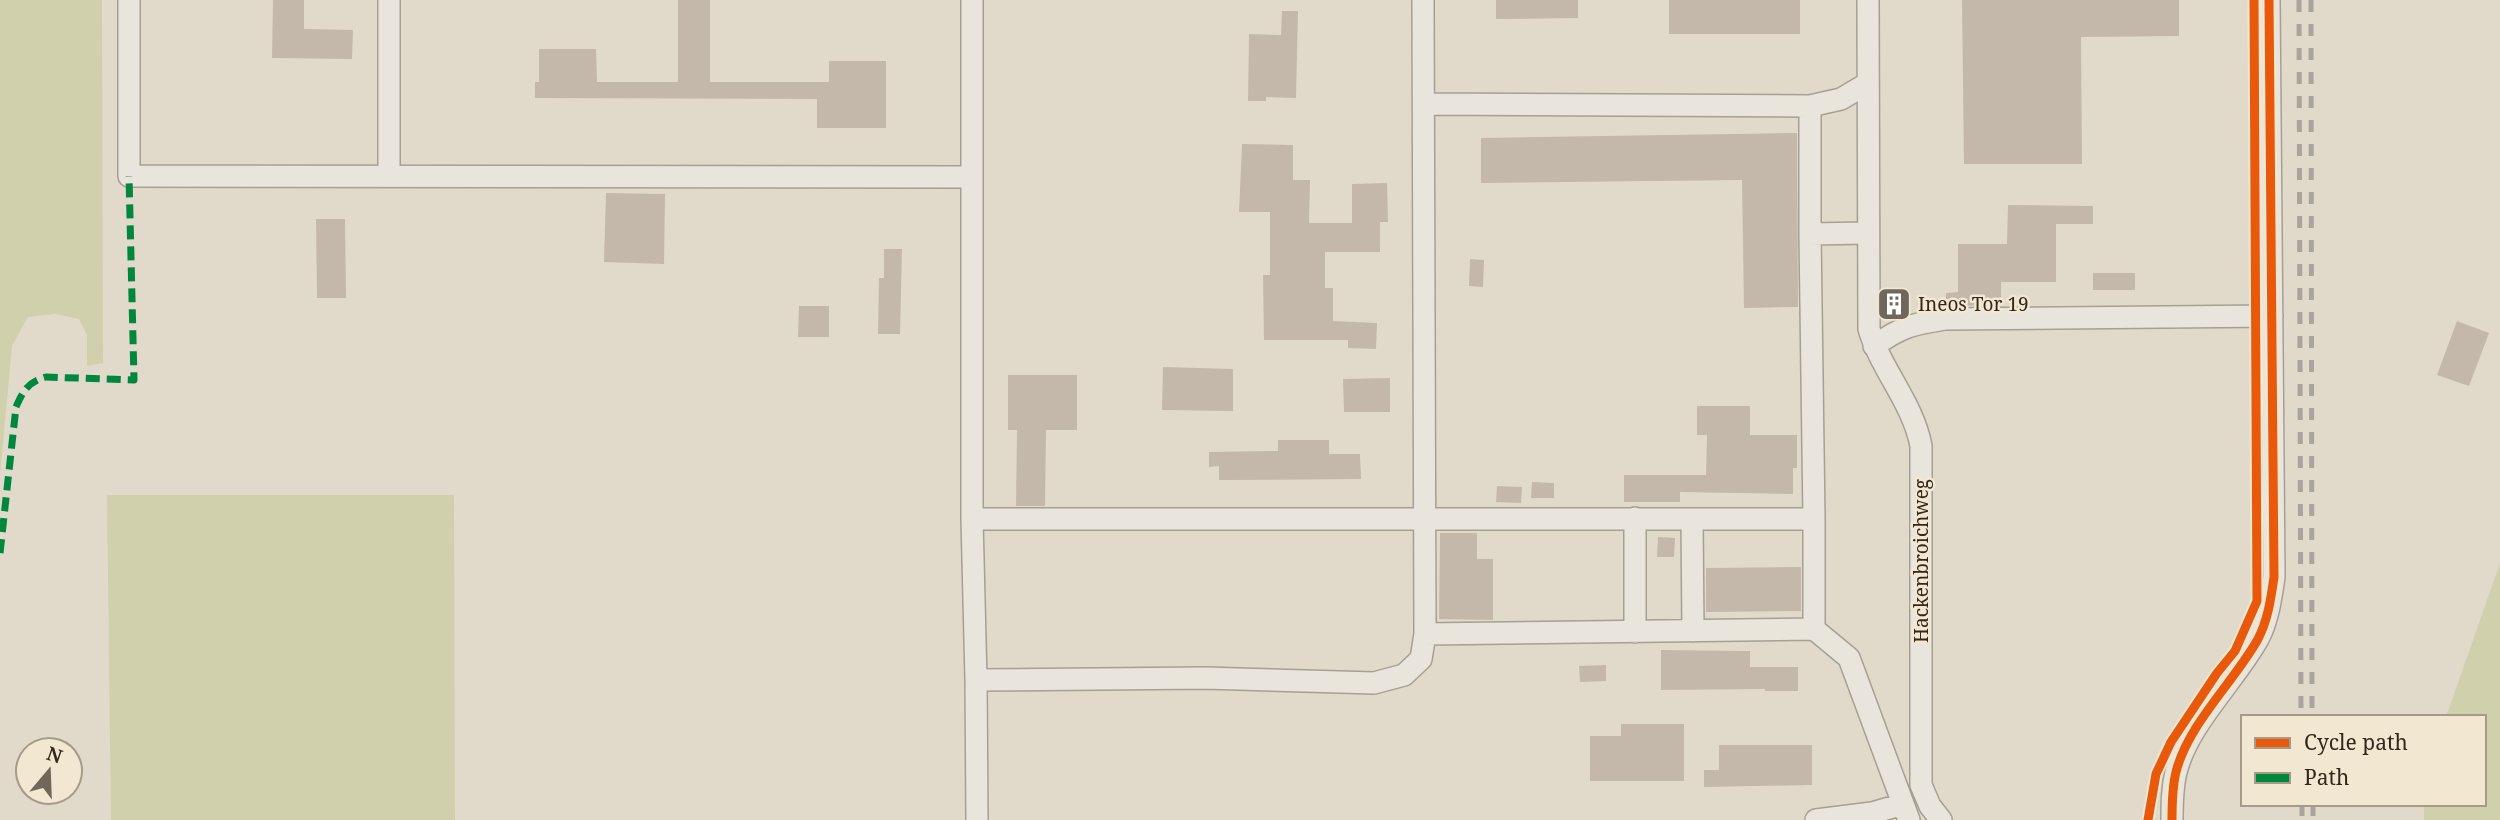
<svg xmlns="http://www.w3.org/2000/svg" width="2500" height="820" font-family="'Noto Serif',serif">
  <rect width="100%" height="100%" fill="#e1daca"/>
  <path fill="#d0d0ad" d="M0,0H102L103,363L87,366V335L79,319L56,314L28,317L12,346L0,475Z
    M454,495L455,820H111L107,495Z
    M2500,563V820H2424V804H2484V717H2446Z"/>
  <path fill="#c4b8ab" d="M273,0H304V29L353,30L352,59L272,58Z
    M678,0H710V82H829V61H886V128H817V99L535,98V82H539V49H596L597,82H678Z
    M1496,0H1578V18L1496,19Z
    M1669,0H1800V34H1669Z
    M1962,0H2179V36L2081,37L2082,164H1964Z
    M1282,11H1298L1296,98L1266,97V101H1248L1249,34L1281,35Z
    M1797,133L1798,307L1744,308L1742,180L1481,183V138Z
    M1242,144L1293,145V180H1310L1309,223H1352V184L1387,183L1388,222H1380V252H1325V288H1333V321L1377,323L1376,349L1348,348V340H1264L1263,275H1270V212H1239Z
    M606,193L665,194L664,264L604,262Z
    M2008,205L2093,206V224H2056V282H2001V305L1946,306V293L1958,292V244H2007Z
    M316,219H345L346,298H317Z
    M884,249H902L900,334H878L879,278H884Z
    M1470,259L1484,260L1483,287L1469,286Z
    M2093,273H2135V290H2093Z
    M1882,298H1907V313L1891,320H1882Z
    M799,306H829V337H798Z
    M2457,321L2489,333L2469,386L2437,375Z
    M1163,367L1233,369V411L1162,410Z
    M1008,375H1077V430H1046L1045,506H1016L1017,430H1008Z
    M1390,378V412H1344L1343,379Z
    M1697,406H1750V435H1797V468H1793V494L1680,492V502H1624V475H1706L1707,435H1697Z
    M1278,440H1329V454H1360L1361,479L1219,480V466L1209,467V452L1278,451Z
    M1532,482L1554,483V498H1531Z
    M1497,486L1522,487L1521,503L1496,502Z
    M1440,533H1477V559H1493V620L1439,619Z
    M1658,537L1675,538L1674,557H1657Z
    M1801,567V611L1706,612V568Z
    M1661,650L1750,651V667H1798V691H1765V689L1661,690Z
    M1606,665V681L1580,682L1579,666Z
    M1621,724H1684V781H1590V736H1621Z
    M1719,745H1812V785L1704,787V770H1719Z"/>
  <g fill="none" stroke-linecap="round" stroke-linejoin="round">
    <g stroke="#a69f94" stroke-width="24">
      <path id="minor" d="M129,0V176L970,177
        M389,0V176
        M972,0V519L976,680L1206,678L1374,683L1404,675L1421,659L1425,634L1423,0
        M1868,0L1869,329C1881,370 1913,403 1921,446V785L1930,806L1941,820
        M1424,104L1810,106L1841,99L1868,83
        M1810,106V234
        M1874,346C1901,327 1912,324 1945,319L2272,316
        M1635,518V632
        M972,519H1814L1810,234L1868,233
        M1814,519V629
        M1692,520L1693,631
        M1425,634L1814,629L1849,658L1909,820
        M976,680L977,820
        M1816,820L1872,813L1903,804
        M2172,820C2172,804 2172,788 2176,772C2188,724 2234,682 2258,639C2268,620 2271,598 2274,577L2269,0"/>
    </g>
    <use href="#minor" stroke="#eae5dc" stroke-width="21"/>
    <path stroke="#a9a49c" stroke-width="5" stroke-dasharray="12 12" stroke-linecap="butt" d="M2299,0L2301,717
      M2311,0L2312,717
      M2302,804V820
      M2313,804V820"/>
    <path stroke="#00873e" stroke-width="7" stroke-dasharray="14 7" stroke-linecap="butt" d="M0,553L16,407C23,391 28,382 46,377L134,380L129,176"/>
    <g stroke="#f2e7d0" stroke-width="13">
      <path id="cycleway" d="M2148,820L2156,774L2171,742L2217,673L2235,651L2257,601L2254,0
        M2172,820C2172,804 2172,788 2176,772C2188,724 2234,682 2258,639C2268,620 2271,598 2274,577L2269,0"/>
    </g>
    <use href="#cycleway" stroke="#e8590c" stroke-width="9"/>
  </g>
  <defs>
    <g id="building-square" transform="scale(1.75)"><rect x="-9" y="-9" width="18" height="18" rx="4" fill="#70665a" stroke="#f2e7d0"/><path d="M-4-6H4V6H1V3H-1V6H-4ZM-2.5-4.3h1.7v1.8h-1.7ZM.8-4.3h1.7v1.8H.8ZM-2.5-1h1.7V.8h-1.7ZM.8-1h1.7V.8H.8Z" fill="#fff"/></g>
  </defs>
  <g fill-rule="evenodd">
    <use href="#building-square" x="1894" y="304"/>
  </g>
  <g text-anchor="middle" stroke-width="5" stroke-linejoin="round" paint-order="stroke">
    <g font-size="19" fill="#33271d" stroke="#f2e7d0" text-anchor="start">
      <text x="1918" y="311">Ineos Tor 19</text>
    </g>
    <g font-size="19" fill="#33271d" stroke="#f2e7d0">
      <text transform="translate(1921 561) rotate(-90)" y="7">Hackenbroichweg</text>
    </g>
  </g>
  <rect x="2241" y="715" width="245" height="91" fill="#f2e7d0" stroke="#a69a88" stroke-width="2"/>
  <rect x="2255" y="738" width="35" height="10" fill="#e8590c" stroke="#a69a88" stroke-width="2"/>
  <text x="2304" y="750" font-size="21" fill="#33271d">Cycle path</text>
  <rect x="2255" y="773" width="35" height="10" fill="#00873e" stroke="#a69a88" stroke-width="2"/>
  <text x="2304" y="785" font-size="21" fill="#33271d">Path</text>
  <g transform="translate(49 771) rotate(19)"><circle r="33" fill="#f2e7d0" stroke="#a69a88" stroke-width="2"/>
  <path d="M0-5L12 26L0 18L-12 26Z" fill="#70665a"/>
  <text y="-10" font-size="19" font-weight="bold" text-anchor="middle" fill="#33271d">N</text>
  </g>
</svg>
